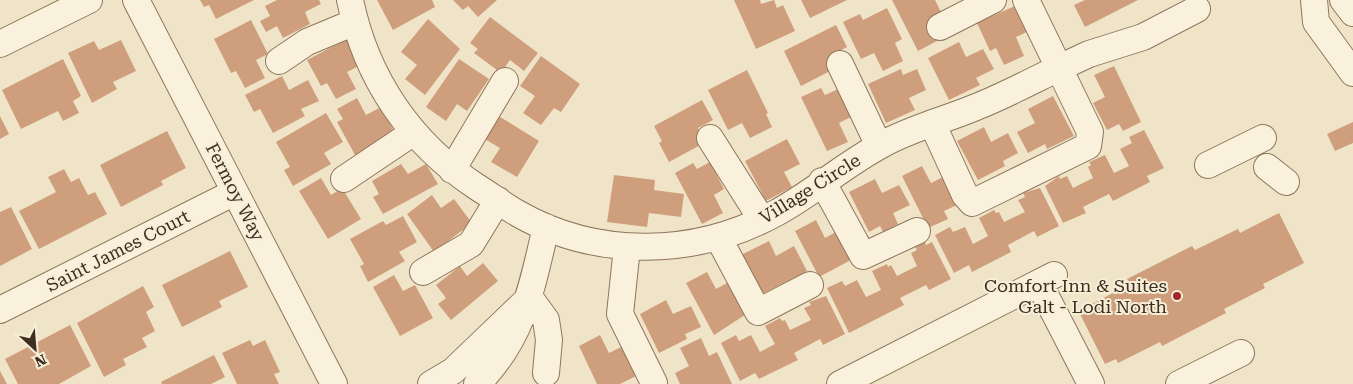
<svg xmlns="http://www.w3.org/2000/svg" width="1353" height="384" font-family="'Roboto Serif',serif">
  <rect width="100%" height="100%" fill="#f0e4c8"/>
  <path fill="#cf9f7d" d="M200,0H254L216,19L209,5L204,7Z
    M277,0H319L321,4L305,12L310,24L283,38L277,26L266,32L260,21L270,16L265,6Z
    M377,0H432L435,7L393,30Z
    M453,0H497L478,17L468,6L463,10Z
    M734,0H760L761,4L774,0L777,8L783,5L795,31L756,49Z
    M801,0H847L810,18Z
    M892,0H935L943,16L939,40L918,51Z
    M1085,0H1138L1085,27L1074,5Z
    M1017,5L1029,31L1016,37L1024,56L1004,65L996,48L990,51L977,23Z
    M887,8L902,39L895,43L903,61L883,71L874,53L861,59L843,22L860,14L863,20Z
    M490,17L538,53L524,71L510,60L501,73L474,53L478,49L470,43Z
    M428,19L460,49L425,95L405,79L417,65L401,52Z
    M251,20L268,54L256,60L265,78L245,88L236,71L231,73L214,39Z
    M836,25L847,47L830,56L836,68L801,86L784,51Z
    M347,39L361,65L347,72L356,89L336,99L327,83L321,86L307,60Z
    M121,40L136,71L113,82L117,89L92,103L68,53L94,41L99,50Z
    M959,42L966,57L983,49L994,69L976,78L980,85L949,100L928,58Z
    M541,56L580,84L561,112L554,108L541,125L523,113L535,96L520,86Z
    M63,59L81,96L73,101L79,113L63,121L58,111L21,129L2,90Z
    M459,59L489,79L467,111L457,104L446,121L426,107Z
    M1114,66L1141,122L1123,131L1119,124L1107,130L1093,103L1105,97L1094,75Z
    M901,69L903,75L917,69L926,90L909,98L915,110L886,123L868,84Z
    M747,70L768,113L766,114L772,127L750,138L742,123L728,130L708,90Z
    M282,76L289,90L308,80L319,101L301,109L305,116L273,133L260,109L254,112L245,95Z
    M821,88L825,95L838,89L851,117L839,123L848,142L827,151L801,97Z
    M1053,96L1074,136L1047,149L1045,144L1028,153L1017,132L1035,123L1028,109Z
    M357,98L366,115L381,107L395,133L355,155L337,122L343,119L337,109Z
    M702,100L713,120L698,128L706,142L669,162L659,143L662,141L654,126Z
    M326,113L343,142L324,153L331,164L293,186L284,170L290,167L276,142Z
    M497,115L539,141L517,177L491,162L500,148L483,138Z
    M0,116L9,134L0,139Z
    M1353,122V143L1335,151L1327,134Z
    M984,127L991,142L1008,133L1018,153L1003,161L1005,166L978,180L957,141Z
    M1144,130L1164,168L1147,176L1150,182L1113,201L1109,194L1083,207L1086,213L1063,223L1045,186L1059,176L1060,179L1067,176L1073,188L1093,178L1088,167L1091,165L1089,162L1105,155L1114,173L1129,166L1120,149L1132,143L1129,137Z
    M167,131L186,168L161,181L163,185L121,207L100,165Z
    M787,139L800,164L784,172L792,187L766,201L745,161Z
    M710,162L724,189L714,195L723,213L702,224L675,173L693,163L697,169Z
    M401,164L408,174L426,164L438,184L383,214L373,197L379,194L372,181Z
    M922,166L931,183L943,177L957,205L944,211L948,219L928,228L902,176Z
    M64,169L71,182L79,178L88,195L95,192L107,214L39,249L19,211L56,192L48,177Z
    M614,175L655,180L654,190L684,194L681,217L649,213L647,227L607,222Z
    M321,178L331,195L342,188L361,219L328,239L299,191Z
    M875,179L882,193L899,185L910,205L893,213L898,224L883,232L880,226L869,232L849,192Z
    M1040,188L1059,226L1037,237L1034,231L1008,245L1011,252L972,272L969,265L954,273L935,235L950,227L953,232L965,227L973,244L988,236L979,218L994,210L996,213L999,212L1004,222L1025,212L1018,200L1025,197L1023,193Z
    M432,195L441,208L454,199L472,223L434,252L407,214Z
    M11,207L32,249L0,266V212Z
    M1279,213L1304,263L1263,284L1265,288L1224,309L1226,313L1162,346L1160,342L1118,363L1116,359L1105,364L1080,314L1092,309L1090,305L1130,284L1127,279L1192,246L1195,250L1238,229L1240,233Z
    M403,216L417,242L399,252L405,261L368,282L360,266L364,264L350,239L383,221L386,225Z
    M816,220L825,238L836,232L851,260L819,277L795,231Z
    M769,241L776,256L794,246L807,271L762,294L741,255Z
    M925,242L926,245L932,242L951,279L929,290L926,285L900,298L904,305L849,333L827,288L842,281L845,286L857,280L866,297L881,290L872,271L887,264L888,267L891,265L897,276L917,266L911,253L917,250L915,247Z
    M230,251L248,287L219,301L222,307L182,327L162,285Z
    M483,263L498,281L451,320L438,304L446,298L436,285L460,266L467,276Z
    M707,272L716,289L727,283L745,315L714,335L686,283Z
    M394,275L403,291L415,285L433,318L400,336L373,287Z
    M143,286L154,307L146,312L155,331L142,338L147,347L123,359L126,365L104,377L77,323Z
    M826,296L845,334L823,345L820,339L794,353L798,360L759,379L755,373L740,381L721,343L736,335L739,341L751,335L760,352L775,344L765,326L780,318L782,321L785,320L790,330L811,320L804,308L811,305L809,302Z
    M666,300L673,314L691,306L701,327L685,334L687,339L659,353L640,314Z
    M70,325L91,366L59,384H18L5,359Z
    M600,335L609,353L621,347L636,376L620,384H597L579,346Z
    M701,338L709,356L717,352L732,384H680L675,373L689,366L680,348Z
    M250,340L253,346L265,340L280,372L274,374L279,384H237L222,353Z
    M214,355L225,377L211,384H162L161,382Z
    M0,371L7,384H0Z"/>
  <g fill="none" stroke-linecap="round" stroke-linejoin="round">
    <g stroke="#8d765c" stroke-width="28">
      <path id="minor" d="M136,0L334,384
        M350,0C366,78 410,143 477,187C490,195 503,205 517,213C597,259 696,257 776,213C813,193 845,164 883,144C912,128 945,120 976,107C1004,96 1032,81 1059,68L1026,0
        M1314,0L1316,22L1353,73
        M1343,0L1353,13
        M940,27L993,0
        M0,44L89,0
        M279,61L307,42L355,22
        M840,64L879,146
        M932,123L965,195L972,203L1088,146L1090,132L1059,68L1089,54L1143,37L1197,9
        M710,138L762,220
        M1208,165L1263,138
        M1267,167L1286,182
        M452,170L505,81
        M344,179L414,132
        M822,181L863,256L917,231
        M718,237L758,312L810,285
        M627,247L620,314L654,383
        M423,272L471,244L498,200
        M1039,283L1091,384
        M530,298L546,320L549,340L546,373
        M0,310L235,192
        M431,384L453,371L525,302
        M477,384C523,339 532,287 546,227
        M840,384L1054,275
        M1179,384L1241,353"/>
    </g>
    <use href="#minor" stroke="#faf1dc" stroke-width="26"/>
  </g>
  <circle fill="#9e2a2b" stroke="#f7eed8" stroke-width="2" cx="1177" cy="296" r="5"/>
  <g text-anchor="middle" stroke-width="4" stroke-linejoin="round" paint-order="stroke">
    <g font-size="18" fill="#3d2e20" stroke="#f7eed8">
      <text transform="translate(810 189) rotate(-32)" y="6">Village Circle</text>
      <text transform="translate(235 192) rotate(63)" y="6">Fermoy Way</text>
      <text transform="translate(118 251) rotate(-27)" y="6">Saint James Court</text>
    </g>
    <g font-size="18" fill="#3d2e20" stroke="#f7eed8" text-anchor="end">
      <text x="1167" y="292">Comfort Inn &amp; Suites<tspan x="1167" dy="21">Galt - Lodi North</tspan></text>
    </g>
  </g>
  <g transform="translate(35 349) rotate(154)" stroke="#f7eed8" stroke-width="4" paint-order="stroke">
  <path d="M0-4L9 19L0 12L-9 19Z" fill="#3d2e20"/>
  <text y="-8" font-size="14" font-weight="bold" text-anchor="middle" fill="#3d2e20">N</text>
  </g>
</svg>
